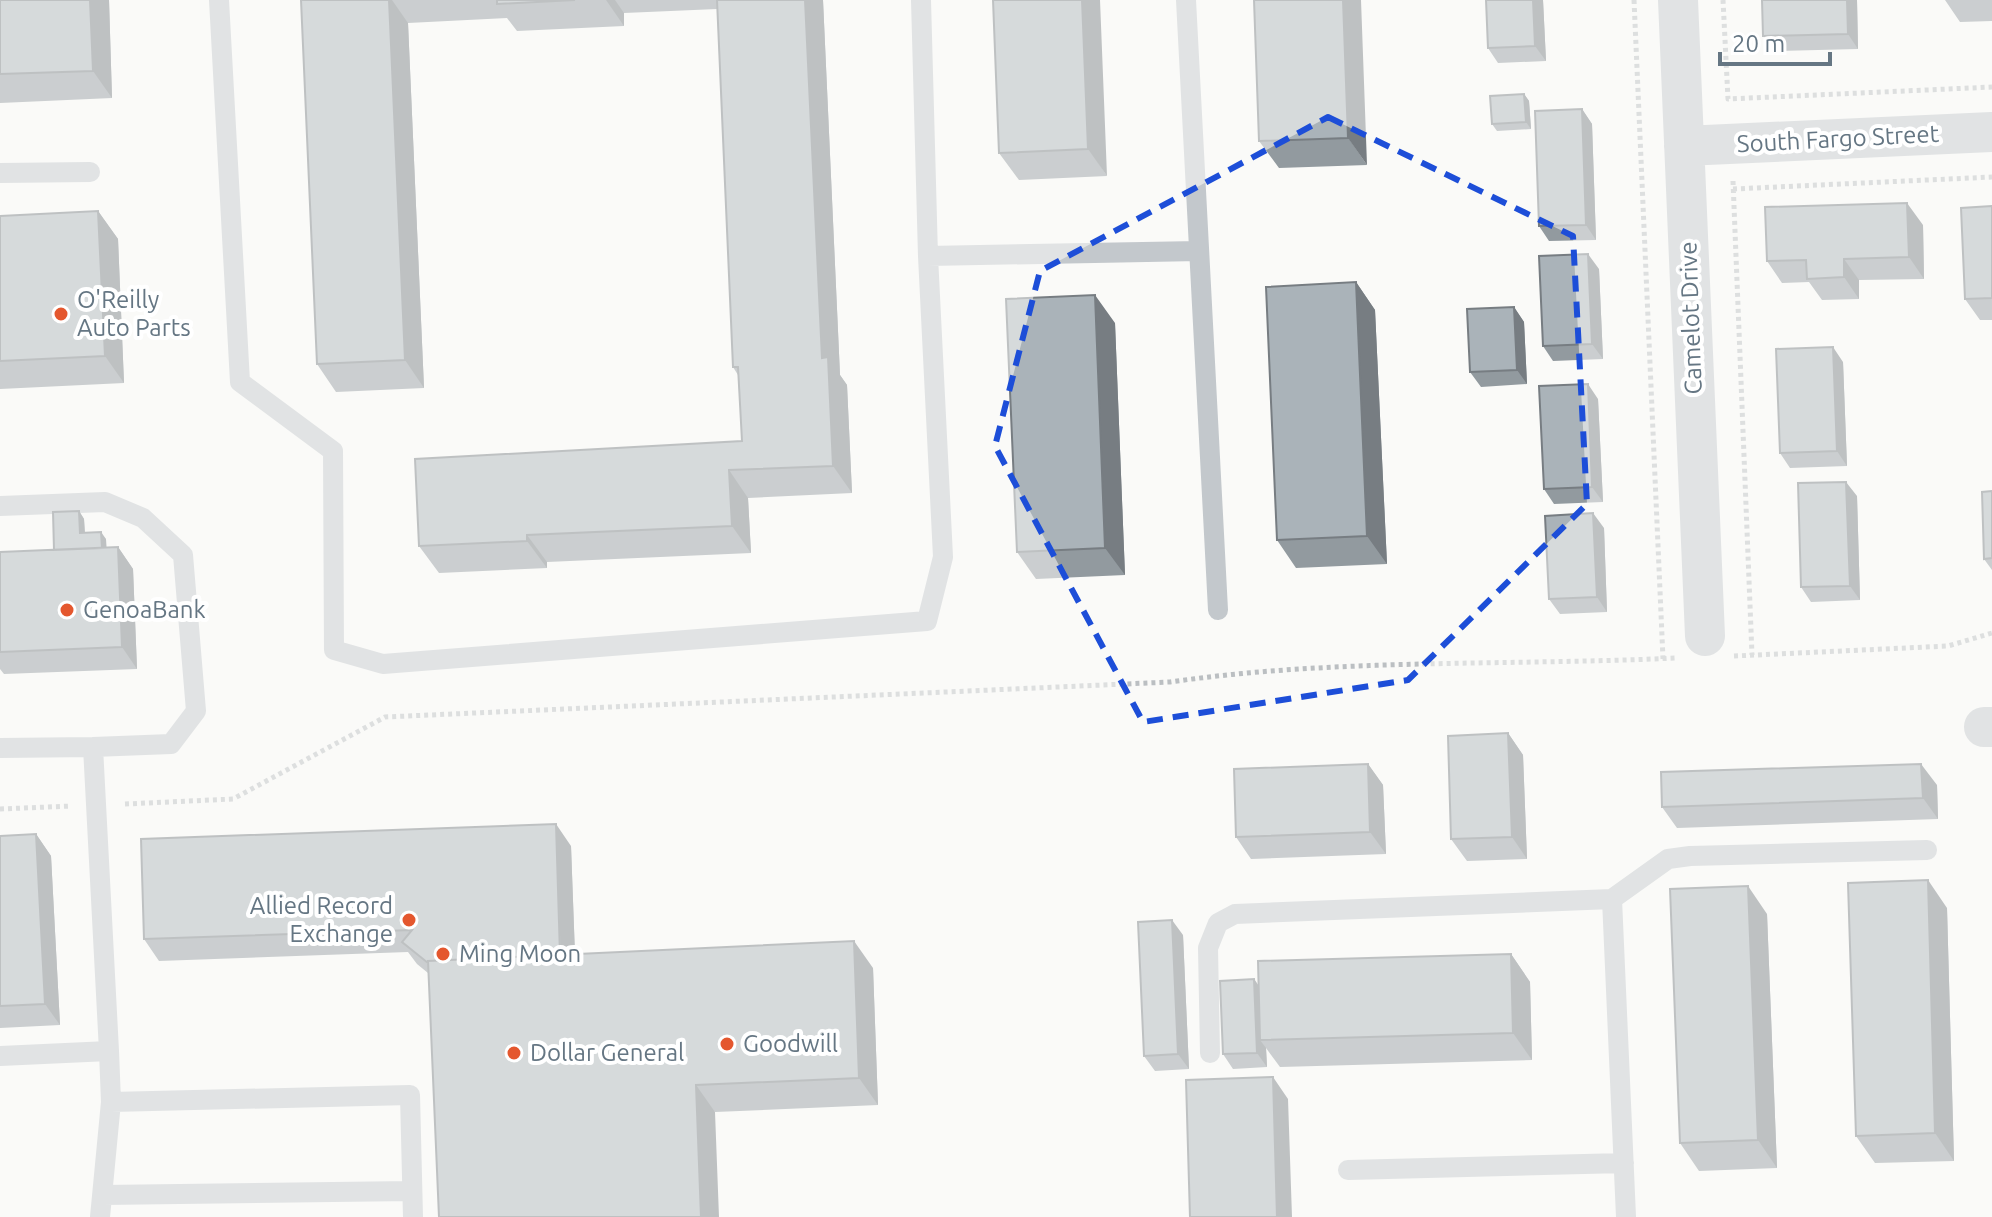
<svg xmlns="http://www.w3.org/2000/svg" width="1992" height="1217" font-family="Ubuntu,sans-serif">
  <rect width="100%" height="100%" fill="#fafaf8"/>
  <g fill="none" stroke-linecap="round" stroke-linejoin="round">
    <path stroke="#bbbfc2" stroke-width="5" stroke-dasharray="4 4" stroke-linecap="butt" d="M1634,0L1663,659
      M1723,0L1728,99L1992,87
      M1733,181L1752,655
      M1733,189L1992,177
      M1734,656L1948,646L1992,633
      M125,804L233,799L385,717L1170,682C1337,658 1508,666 1676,658
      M0,809L71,806"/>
    <path stroke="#c3c8cc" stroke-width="20" d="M219,0L240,382L333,451L334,650L383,664L927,621L943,557L928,256
      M921,0L928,256L1199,251
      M1186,0L1218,610
      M0,173L90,172
      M0,506L105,502L143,518L183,555L196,711L171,744L93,747
      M0,748L93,747L109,1051L0,1056
      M1612,899L1626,1217
      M1210,1053L1208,948L1218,923L1235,914L1612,899L1668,859L1690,856L1927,850
      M111,1102L410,1095L413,1217
      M1348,1170L1624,1163
      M103,1195L412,1191
      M100,1217L111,1102L109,1051"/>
    <path stroke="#c3c8cc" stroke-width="40" d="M1678,0L1705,636
      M1684,146L1992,132
      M1984,727H1992"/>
  </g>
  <path fill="#929a9f" d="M0,0H109L112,98L0,103Z
    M301,0H823L840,375L847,385L852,493L748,498L751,553L547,562V568L439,573L419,546L742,441L738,375L733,367L717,9L624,13V26L517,31L507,18L408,23L424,388L336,392L317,364Z
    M993,0L1107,176L1019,180L999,153Z
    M1254,0L1367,165L1279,168L1259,141Z
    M1543,0L1546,61L1498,63L1488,48Z
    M1857,0L1858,49L1774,51L1763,36Z
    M1945,0H1992V21L1960,22Z
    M1524,94L1529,101L1531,129L1497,131L1492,124Z
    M1582,109L1592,124L1596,240L1549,241L1539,226Z
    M1992,206V320H1980L1965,299Z
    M98,211L118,239L124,383L0,389V216Z
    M1923,225L1924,279L1859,280V299L1822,300L1809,282L1782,283L1767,261Z
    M1599,269L1603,359L1553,361L1543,346Z
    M1356,282L1375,310L1387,564L1296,568L1277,540Z
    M1514,307L1524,322L1527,384L1481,387L1470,372Z
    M1115,323L1125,575L1036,579L1017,552Z
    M1843,362L1847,466L1790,468L1780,453Z
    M1598,399L1603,502L1554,504L1544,489Z
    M1992,491V570L1984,559Z
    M1857,496L1860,600L1811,602L1801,587Z
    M79,511L84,519L85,532L106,539V547H118L133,569L137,669L4,674L0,669V552L54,550Z
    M1604,528L1607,612L1560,614L1549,599Z
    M1508,733L1523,755L1527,859L1467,861L1451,839Z
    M1368,764L1383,785L1386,854L1251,859L1236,837Z
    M1937,785L1938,819L1677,828L1662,807Z
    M36,834L51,856L60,1025L0,1028V836Z
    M571,846L575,954L873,968L878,1105L715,1112L428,973L417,964L408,952L159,961L144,939Z
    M1947,908L1954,1161L1875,1163L1856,1136Z
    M1767,914L1777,1168L1699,1171L1680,1143Z
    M1183,935L1189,1069L1155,1071L1144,1056Z
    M1511,954L1530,982L1532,1060L1280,1067L1266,1048L1267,1067L1233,1069L1223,1054L1254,979L1259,986Z"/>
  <path fill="#777d82" d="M90,0H109L112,98L93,71Z
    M389,0H392L408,23L424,388L405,360Z
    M606,0H615L624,13V26Z
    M805,0H823L840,375L847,385L852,493L833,466L822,358Z
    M1082,0H1100L1107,176L1088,149Z
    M1343,0H1361L1367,165L1348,138Z
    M1533,0H1543L1546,61L1535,46Z
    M1847,0H1857L1858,49L1848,34Z
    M1524,94L1529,101L1531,129L1526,122Z
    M1582,109L1592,124L1596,240L1586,225Z
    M1907,203L1923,225L1924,279L1909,257Z
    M98,211L118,239L124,383L105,356Z
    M1588,254L1599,269L1603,359L1592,344Z
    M1844,259L1859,280V299L1844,277Z
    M1356,282L1375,310L1387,564L1367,536Z
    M1095,295L1115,323L1125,575L1105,548Z
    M1514,307L1524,322L1527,384L1517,370Z
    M1833,347L1843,362L1847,466L1837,451Z
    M1588,384L1598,399L1603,502L1592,487Z
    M729,470L748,498L751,553L732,526Z
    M1846,482L1857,496L1860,600L1850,586Z
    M79,511L84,519L85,540L80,533Z
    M1593,513L1604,528L1607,612L1597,597Z
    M101,532L106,539L108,569L102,562Z
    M527,535L547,562V568L527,541Z
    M118,547L133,569L137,669L122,647Z
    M1508,733L1523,755L1527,859L1512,837Z
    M1368,764L1383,785L1386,854L1370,832Z
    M1921,764L1937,785L1938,819L1923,798Z
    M556,824L571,846L576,984L561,962Z
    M36,834L51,856L60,1025L45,1004Z
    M1928,880L1947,908L1954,1161L1935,1133Z
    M1748,886L1767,914L1777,1168L1758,1140Z
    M1172,920L1183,935L1189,1069L1178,1054Z
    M854,941L873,968L878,1105L859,1078Z
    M1511,954L1530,982L1532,1060L1513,1033Z
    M1254,979L1264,994L1260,1040L1266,1048L1267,1067L1257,1053Z
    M1273,1077L1288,1099L1292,1217H1277Z
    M696,1085L715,1112L719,1217H701Z"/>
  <path fill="#aab3b9" stroke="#777d82" stroke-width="2" d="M0,0H90L93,71L0,74Z
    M301,0H389L405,360L317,364Z
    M497,0H575L497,4Z
    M717,0H805L822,358L828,357L833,466L729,470L732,526L527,535V541L419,546L415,459L742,441L738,367H733Z
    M993,0H1082L1088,149L999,153Z
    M1254,0H1343L1348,138L1259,141Z
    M1486,0H1533L1535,46L1488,48Z
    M1762,0H1847L1848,34L1763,36Z
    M1524,94L1526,122L1492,124L1490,96Z
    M1582,109L1586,225L1539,226L1535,111Z
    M1907,203L1909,257L1844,259V277L1807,279L1806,260L1767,261L1765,207Z
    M1992,206V298L1965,299L1961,208Z
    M98,211L105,356L0,361V216Z
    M1588,254L1592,344L1543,346L1539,256Z
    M1356,282L1367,536L1277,540L1266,287Z
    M1095,295L1105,548L1017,552L1006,299Z
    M1514,307L1517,370L1470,372L1467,309Z
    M1833,347L1837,451L1780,453L1776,349Z
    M1588,384L1592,487L1544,489L1539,386Z
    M1846,482L1850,586L1801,587L1798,483Z
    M1992,491V558L1984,559L1982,492Z
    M79,511L80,533L101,532L102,548L54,550L53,512Z
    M1593,513L1597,597L1549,599L1545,516Z
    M118,547L122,647L0,652V552Z
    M1508,733L1512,837L1451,839L1448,736Z
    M1368,764L1370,832L1236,837L1234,769Z
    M1921,764L1923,798L1662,807L1661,772Z
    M556,824L560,955L428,961V963L402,942L412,930L144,939L141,839Z
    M36,834L45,1004L0,1006V836Z
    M1928,880L1935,1133L1856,1136L1848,883Z
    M1748,886L1758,1140L1680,1143L1670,889Z
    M1172,920L1178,1054L1144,1056L1138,922Z
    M854,941L859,1078L696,1085L701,1217H439L428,961Z
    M1511,954L1513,1033L1260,1040L1258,961Z
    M1254,979L1257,1053L1223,1054L1220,981Z
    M1273,1077L1277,1217H1190L1186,1080Z"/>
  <path d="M0 0H1992V1217H0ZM1328,117L1573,236L1587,504L1408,680L1143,722L995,446L1040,271Z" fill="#fafaf8" fill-opacity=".55" fill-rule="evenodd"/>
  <path fill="none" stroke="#1d4ed8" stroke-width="6" stroke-dasharray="16 10" stroke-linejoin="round" d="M1328,117L1573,236L1587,504L1408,680L1143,722L995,446L1040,271Z"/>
  <g fill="#e4572e" stroke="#fff" stroke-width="3">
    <circle cx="61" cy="314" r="8"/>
    <circle cx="67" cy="610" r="8"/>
    <circle cx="409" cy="920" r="8"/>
    <circle cx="443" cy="954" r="8"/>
    <circle cx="727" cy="1044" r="8"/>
    <circle cx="514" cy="1053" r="8"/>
  </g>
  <g text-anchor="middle" stroke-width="8" stroke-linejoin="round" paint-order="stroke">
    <g font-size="24" fill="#657683" stroke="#fff">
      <text transform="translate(1838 139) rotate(-3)" y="8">South Fargo Street</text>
      <text transform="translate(1691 318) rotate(-92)" y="8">Camelot Drive</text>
    </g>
    <g font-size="24" fill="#657683" stroke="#fff" text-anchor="start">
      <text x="77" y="308">O'Reilly<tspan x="77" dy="28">Auto Parts</tspan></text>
      <text x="83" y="618">GenoaBank</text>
      <text x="393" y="914" text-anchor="end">Allied Record<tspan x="393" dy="28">Exchange</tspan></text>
      <text x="459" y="962">Ming Moon</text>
      <text x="743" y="1052">Goodwill</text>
      <text x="530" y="1061">Dollar General</text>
    </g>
  </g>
  <path d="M1720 52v12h110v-12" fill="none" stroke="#657683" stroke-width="4"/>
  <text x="1732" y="52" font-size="24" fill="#657683" stroke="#ffffff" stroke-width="6" paint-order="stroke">20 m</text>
</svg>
